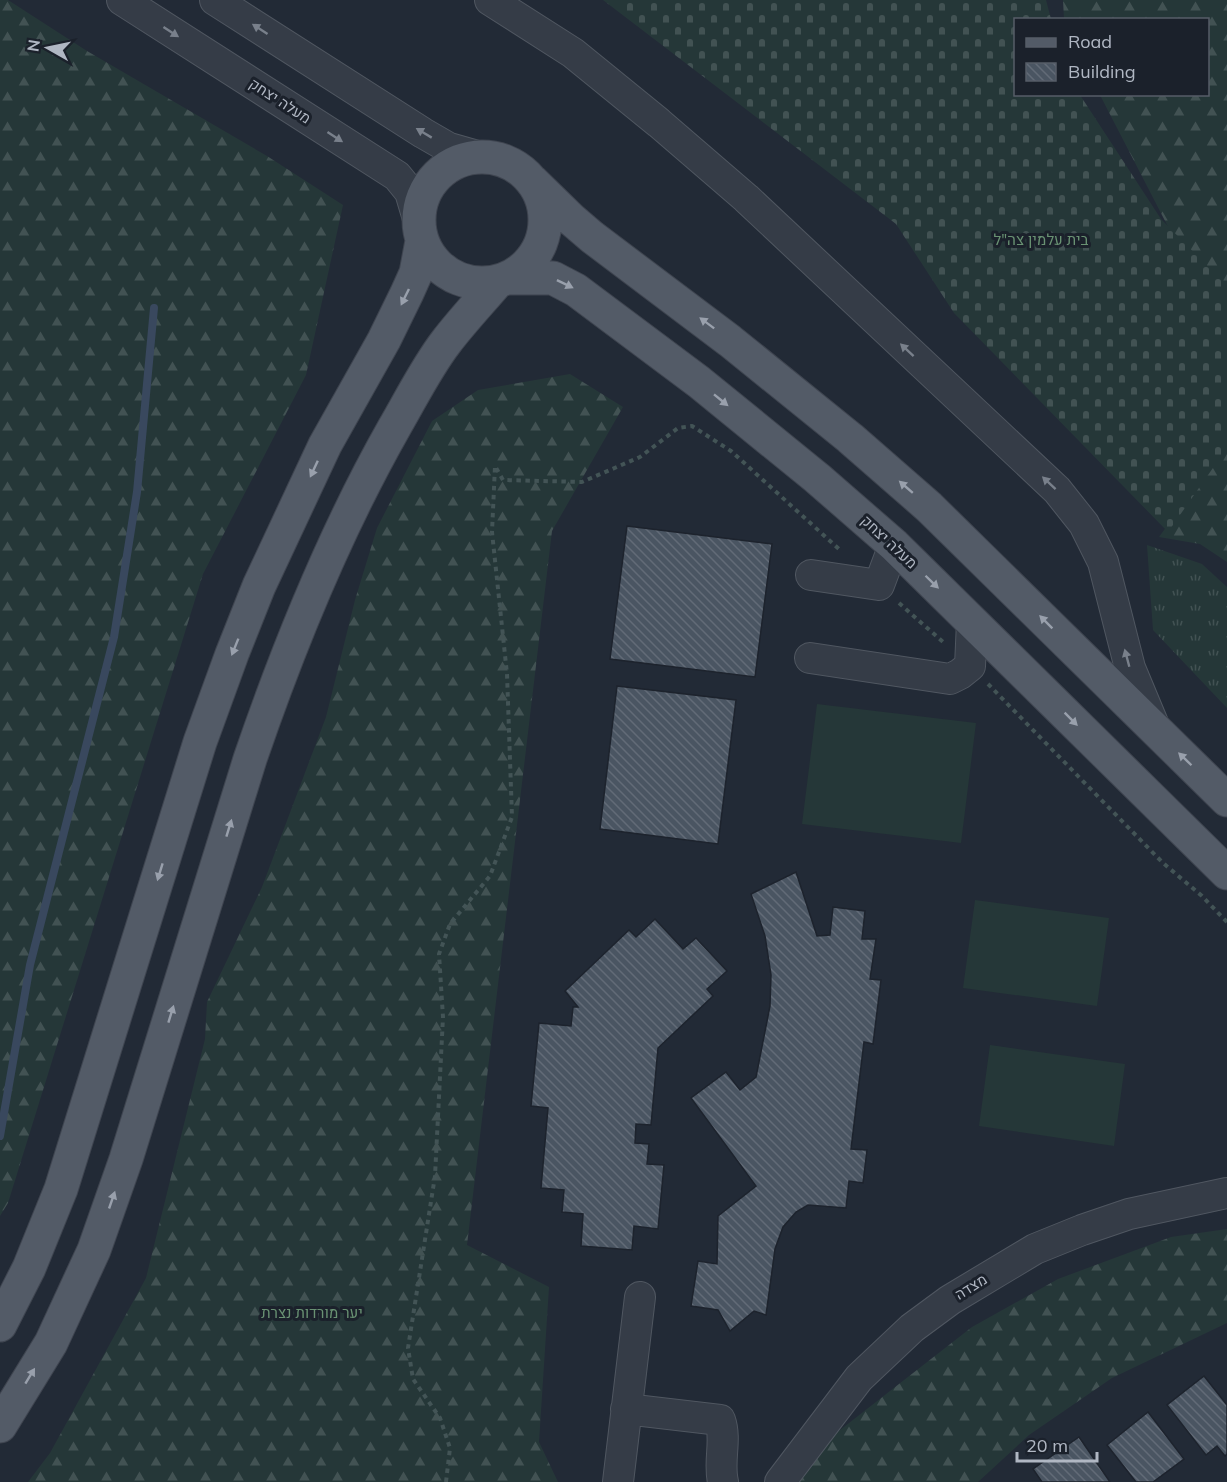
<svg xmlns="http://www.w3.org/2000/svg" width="1227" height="1482" font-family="Mulish,Heebo,sans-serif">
  <defs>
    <pattern id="grass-tufts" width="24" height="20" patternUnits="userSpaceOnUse" patternTransform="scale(1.5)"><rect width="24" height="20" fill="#253738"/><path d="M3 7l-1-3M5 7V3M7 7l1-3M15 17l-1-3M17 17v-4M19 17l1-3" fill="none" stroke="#425253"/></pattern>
    <pattern id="forest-firs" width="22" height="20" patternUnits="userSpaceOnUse" patternTransform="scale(1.5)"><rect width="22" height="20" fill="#253738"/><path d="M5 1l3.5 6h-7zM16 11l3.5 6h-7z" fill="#425253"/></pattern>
    <pattern id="cemetery-stones" width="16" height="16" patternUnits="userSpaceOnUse" patternTransform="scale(1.5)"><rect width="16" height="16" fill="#253738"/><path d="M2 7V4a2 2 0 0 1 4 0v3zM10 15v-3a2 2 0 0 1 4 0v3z" fill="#425253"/></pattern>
    <pattern id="building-back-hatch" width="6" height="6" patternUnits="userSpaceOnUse" patternTransform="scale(1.5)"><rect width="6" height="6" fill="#4a5562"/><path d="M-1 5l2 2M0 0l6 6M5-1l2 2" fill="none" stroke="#626b77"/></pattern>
  </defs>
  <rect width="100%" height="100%" fill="#222a36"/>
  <path fill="url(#grass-tufts)" d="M1147,545L1202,564L1227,587V708L1153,630Z"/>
  <path fill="url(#forest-firs)" d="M0,0H8L87,51L267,156L343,205L306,375L203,574L8,1203L0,1216Z
    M1063,0H1227V300L1179,248L1100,95L1208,94V20L1064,19Z
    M570,374L623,407L552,531L467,1245L549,1287L539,1442L558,1482H28L50,1453L146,1278L205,1039L207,1002L262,887L326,717L355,600L377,528L432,421L478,390Z
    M1227,444V562L1200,544L1159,537Z
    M1227,1229V1323L1112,1378L1029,1435L978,1482H786L808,1455L972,1327L1058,1279L1171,1237Z"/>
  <path fill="url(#cemetery-stones)" d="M603,0H1046L1051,19L1016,20V94L1080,95L1161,219L1227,286V448L1168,532L954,313L896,224Z"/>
  <path fill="#253738" d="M817,704L976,723L961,843L802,824Z
    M975,900L1109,918L1097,1006L963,988Z
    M990,1045L1125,1064L1114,1146L979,1126Z"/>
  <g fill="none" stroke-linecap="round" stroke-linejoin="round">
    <path stroke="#39485e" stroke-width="8" d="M0,1136L30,965L114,637L137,492L154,308"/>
  </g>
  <path fill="url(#building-back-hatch)" stroke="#1d232d" stroke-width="1.5" d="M627,526L772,544L755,677L610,659Z
    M617,686L736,700L718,844L600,829Z
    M796,872L817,936L830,935L833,907L865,911L862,939H876L870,979L881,980L873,1044L864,1042L851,1149L867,1150L863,1183L849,1181L846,1208L808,1205L796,1212L783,1227L775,1249L766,1315L754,1311L730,1331L718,1310L691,1306L698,1261L717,1264L718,1216L756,1186L691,1098L726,1072L740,1090L756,1077L770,1006L771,975L765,936L751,894Z
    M655,919L683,949L696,938L727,971L707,989L713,996L658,1048L651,1125L636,1124L635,1143L649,1144L647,1164L664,1165L658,1229L634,1226L632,1250L581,1246L583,1214L562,1212L564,1190L541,1188L548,1108L531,1106L539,1023L571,1026L573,1007H578L565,991L629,930L636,937Z
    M1204,1376L1227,1405V1454L1225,1456L1217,1446L1206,1455L1167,1405Z
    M1148,1412L1184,1459L1153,1482H1136L1107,1445Z
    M1079,1437L1110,1482H1042L1033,1469Z"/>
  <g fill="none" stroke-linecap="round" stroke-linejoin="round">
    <g stroke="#505761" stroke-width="32">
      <path id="minor" d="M122,0L397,176L410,192L418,219
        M215,0L423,133L449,148L477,156
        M490,0L573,53L659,123L746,198L1057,490L1084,524L1103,562L1130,668L1155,728
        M811,575L879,585L894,545
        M810,658L950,679L960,674L970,666L972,622
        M626,1409L720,1420C727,1440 718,1461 723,1482
        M618,1482L640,1297
        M780,1482L859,1378L912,1328L950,1300L1035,1249L1082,1230L1129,1214L1227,1193"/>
    </g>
    <g stroke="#3f4550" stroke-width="35">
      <path id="major" d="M419 220a63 63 0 1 1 126 0a63 63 0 1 1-126 0Z
        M532,181L571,219L592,237L730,341L850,438L929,507L1227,800
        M507,278H553L576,290L699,382L817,478L894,545L1227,873
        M0,1325L29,1268L61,1189L200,742L232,654L259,586L325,445L384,340L407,293L416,273L422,241
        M0,1426L51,1343L94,1250L126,1159L250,759C289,645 335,532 394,428C411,399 426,368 446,342C462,321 480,302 497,282"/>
    </g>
    <path stroke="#435456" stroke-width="4" stroke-dasharray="4.5 4.5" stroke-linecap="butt" d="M899,603L943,642
      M988,684L1163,863L1202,896L1227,922
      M446,1482L450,1448L440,1418L413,1379L408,1348L435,1176L443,1017L439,954L450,924L490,876L512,817L507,674L492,532L495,466L503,480L582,482L640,457L678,428L692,426L731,451L840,550"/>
    <use href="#minor" stroke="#353c47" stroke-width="30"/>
    <use href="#major" stroke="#535b67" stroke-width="33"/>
  </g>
  <defs><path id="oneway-solid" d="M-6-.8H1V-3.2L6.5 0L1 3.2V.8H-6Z" transform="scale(1.5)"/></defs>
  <g fill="#79808b">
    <use href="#oneway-solid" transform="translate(260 29) rotate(-147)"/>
    <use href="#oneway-solid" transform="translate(171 32) rotate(33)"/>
    <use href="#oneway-solid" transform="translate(424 133) rotate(-149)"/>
    <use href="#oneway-solid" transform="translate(335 137) rotate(33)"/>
    <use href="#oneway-solid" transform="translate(907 350) rotate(-137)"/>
    <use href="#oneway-solid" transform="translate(1049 483) rotate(-137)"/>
    <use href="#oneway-solid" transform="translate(1127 658) rotate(-105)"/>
  </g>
  <g fill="#99a0ac">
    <use href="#oneway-solid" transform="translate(565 284) rotate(26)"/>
    <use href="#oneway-solid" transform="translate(405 297) rotate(116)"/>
    <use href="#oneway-solid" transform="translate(707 323) rotate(-143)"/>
    <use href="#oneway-solid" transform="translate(721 400) rotate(39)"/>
    <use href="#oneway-solid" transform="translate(314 469) rotate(115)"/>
    <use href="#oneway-solid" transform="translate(906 487) rotate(-139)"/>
    <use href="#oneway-solid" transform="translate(932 582) rotate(44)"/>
    <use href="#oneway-solid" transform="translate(1046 622) rotate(-135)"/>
    <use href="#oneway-solid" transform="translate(235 647) rotate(112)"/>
    <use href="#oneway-solid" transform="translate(1071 719) rotate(45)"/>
    <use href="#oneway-solid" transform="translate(1185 759) rotate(-136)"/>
    <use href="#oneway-solid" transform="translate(229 828) rotate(-73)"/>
    <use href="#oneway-solid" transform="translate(160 872) rotate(107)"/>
    <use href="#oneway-solid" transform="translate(171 1014) rotate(-73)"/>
    <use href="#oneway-solid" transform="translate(112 1200) rotate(-71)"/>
    <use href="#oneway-solid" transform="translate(30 1376) rotate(-59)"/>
  </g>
  <g text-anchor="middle" stroke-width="6" stroke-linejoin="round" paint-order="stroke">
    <g font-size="15" fill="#b0b7c3" stroke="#1b212b">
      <text transform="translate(280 101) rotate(33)" y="5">מעלה יצחק</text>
      <text transform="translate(889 542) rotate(43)" y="5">מעלה יצחק</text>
      <text transform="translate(971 1287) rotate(-32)" y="5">מצדה</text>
    </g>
    <g font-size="15" fill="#699273" stroke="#1b212b">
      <text x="1041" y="245">בית עלמין צה"ל</text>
      <text x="312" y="1318">יער מורדות נצרת</text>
    </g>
  </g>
  <rect x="1014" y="18" width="195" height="78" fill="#1b212b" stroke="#575d68" stroke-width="1.5"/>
  <rect x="1026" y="38" width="30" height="9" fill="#535b67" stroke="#575d68" stroke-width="1.5"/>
  <text x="1068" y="48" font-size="18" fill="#b0b7c3">Road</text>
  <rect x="1026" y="63" width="30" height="18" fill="url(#building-back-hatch)" stroke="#575d68" stroke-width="1.5"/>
  <text x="1068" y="78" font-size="18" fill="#b0b7c3">Building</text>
  <g transform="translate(48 48) rotate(279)" stroke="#1b212b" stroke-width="4.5" paint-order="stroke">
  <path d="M0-4.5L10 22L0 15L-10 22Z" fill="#b0b7c3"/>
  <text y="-9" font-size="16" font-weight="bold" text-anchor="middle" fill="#b0b7c3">N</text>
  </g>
  <path d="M1017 1452v9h80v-9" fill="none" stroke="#b0b7c3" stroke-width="3"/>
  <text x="1026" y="1452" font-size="18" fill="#b0b7c3" stroke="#1b212b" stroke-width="4.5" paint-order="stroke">20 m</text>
</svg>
